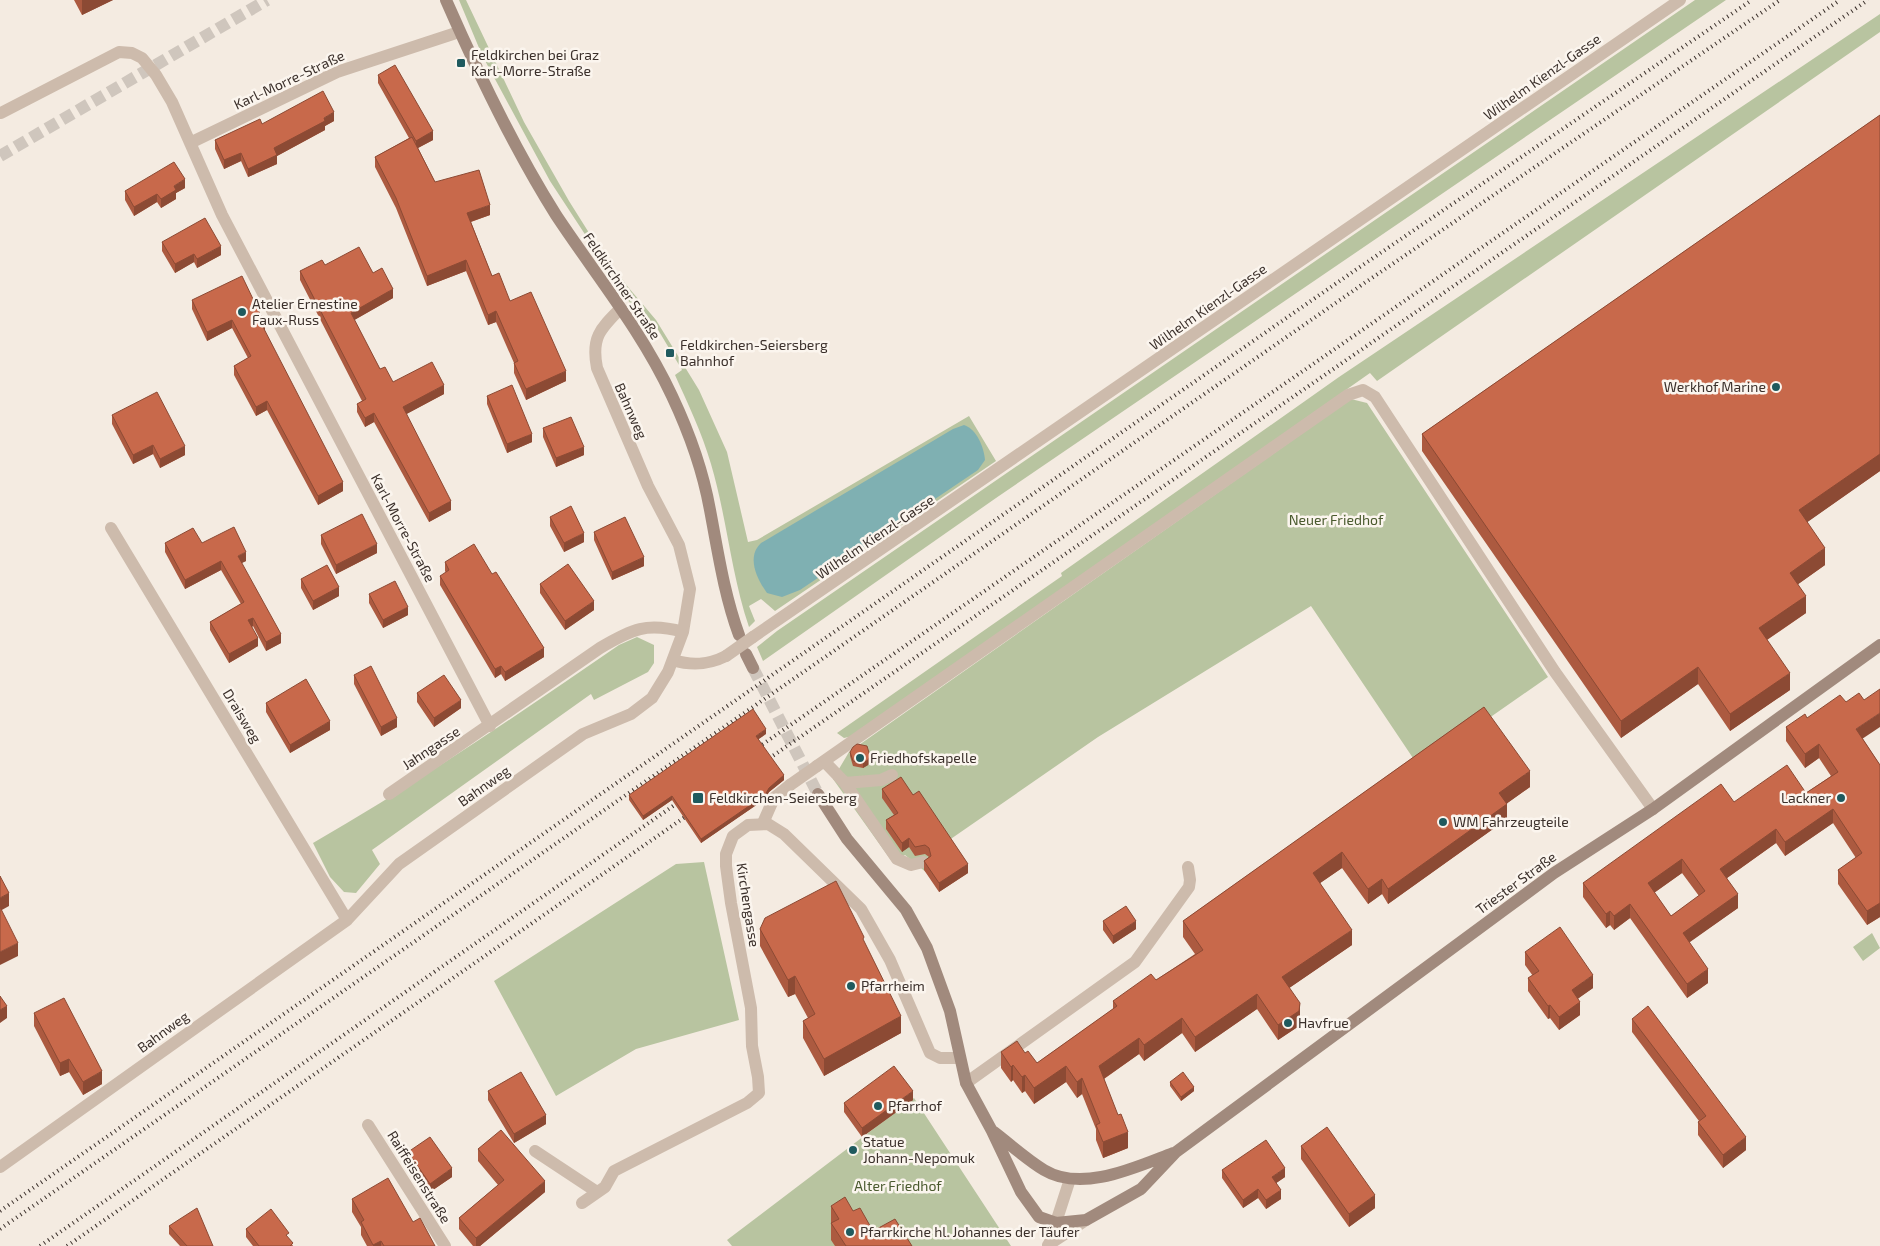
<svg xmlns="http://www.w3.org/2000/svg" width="1880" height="1246" font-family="'Exo 2',sans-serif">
  <rect width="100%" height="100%" fill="#f4ebe1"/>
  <path fill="#b8c4a0" d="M459,0H466L524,122L569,201L591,236L628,287L656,320L699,390L727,452L748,542L757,540L969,416L996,461L775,611L761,599L749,606L755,621L749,627C731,574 727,518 711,464C702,433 688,404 675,375L682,370L657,328L649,332L550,181L482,55Z
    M1695,0H1726L996,498L763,661L757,647L777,631Z
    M1880,14V32L1377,381L1370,373L853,736L844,738L837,733L1062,576L1061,573L1339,377Z
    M1351,399L1367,403L1548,677L1419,767L1311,606L1098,737L929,854L937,866L927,873L905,855L893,863L833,779L849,752Z
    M637,637L654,645V663L648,672L594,700L591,694L372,850L380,864L356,893L344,892L330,877L313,843C419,782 519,714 619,645Z
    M704,862L739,1020L636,1049L556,1096L494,981L676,864Z
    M1872,933L1880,948L1863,961L1853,947Z
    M914,1098L1011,1246H732L727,1240Z"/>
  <path fill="#7fb0b2" d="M964,425C977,429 984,448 985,460L978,470L800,590L782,597L767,593C757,579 746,557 761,543L953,429Z"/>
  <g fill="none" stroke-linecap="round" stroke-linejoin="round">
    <path stroke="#cfc6bd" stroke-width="12" stroke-dasharray="12 6" stroke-linecap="butt" d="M753,668L818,794"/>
    <path stroke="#cfc6bd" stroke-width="12" stroke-dasharray="12 6" stroke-linecap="butt" d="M0,156L267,0"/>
    <path stroke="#cdbbac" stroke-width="12" d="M753,637L1680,0
      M673,660C692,666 708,665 726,656
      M824,761L845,783L897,859L911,865L923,862
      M817,766L1348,395L1363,390L1375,397L1555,672L1653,809
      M845,783L881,780L892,775
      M763,823L774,798L790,785
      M966,1083L1135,962L1189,887L1190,880L1188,867
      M535,1151L597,1192"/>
    <path stroke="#cdbbac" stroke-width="12" d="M1,113L119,52L132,53L142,58L156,75L172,102L222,215L490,726
      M190,143L337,72L459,32
      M111,528L347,920
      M389,794L600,648C632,629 647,622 683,632
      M368,1125L445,1246
      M0,1167L347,920L399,864L583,734L631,714L652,698L668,672L683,632L690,589L679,545L648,486L597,368C591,338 600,329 620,309
      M582,1203L605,1187L614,1171L747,1103L759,1093L758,1077L752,1046L751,1008L731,903L726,866V854L733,836L748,825L768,824L784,834L861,909L890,960L930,1053L940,1058H960
      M1049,1244L1070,1179
      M1048,1245L1086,1220"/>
    <path stroke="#a18a7d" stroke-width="12" d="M446,0C478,73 513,147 556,215C595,274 642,331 672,396C689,432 703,471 710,510C718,552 724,594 739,635
      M746,654L753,668
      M818,794L847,839L906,910L927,948L950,1011L966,1083L992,1131L1021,1192L1039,1217L1056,1223L1086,1220L1141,1189L1176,1152L1504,910L1554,873L1653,809L1880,645
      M994,1132C1011,1145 1026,1159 1044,1170C1082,1193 1136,1167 1173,1153"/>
    <path stroke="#3b302b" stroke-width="4" stroke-dasharray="1 4" stroke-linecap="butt" d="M750,753L1840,0
      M761,764L1868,0
      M0,1211L1354,271L1752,0
      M0,1229L1363,284L1780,0
      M40,1246L686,797
      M67,1246L695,810"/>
    <path stroke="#cdbbac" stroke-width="12" d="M726,656L753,637
      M790,785L817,766"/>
  </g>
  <path fill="#ac5a40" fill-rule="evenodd" d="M74,0H113L82,15Z
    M378,75L433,140L418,148L435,182L490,215L471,222L492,276L566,381L526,400L514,373V363L496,322L488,325L466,271L427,286L396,208L375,167V157L409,138L378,83Z
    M1880,115V471L1807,522L1825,565L1798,584L1806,613L1767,640L1790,690L1730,731L1698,684L1621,738L1422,451V434Z
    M334,121L325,126V130L277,156V164L248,177L241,161L224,169L215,149V140L262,124Z
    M185,188L176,193V199L161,208L157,202L134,216L125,200V191Z
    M162,242L221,255L197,268L194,262L175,273L162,251Z
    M325,265L373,273L393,298L354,320L380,369L393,382L444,394L406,414L451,510L429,522L374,422L365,427L357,412V404L362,401L300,280V271Z
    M192,300L265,332L343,491L318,505L267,410L256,416L234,375V366L248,358L232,328L207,341L192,309Z
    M487,396L532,442L507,453L487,404Z
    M112,415L185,455L160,468L153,454L133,464L112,424Z
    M543,428L584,455L556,467L543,437Z
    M550,517L584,542L564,552L550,526Z
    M594,532L644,566L612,580L594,540Z
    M321,535L377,553L336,574L321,544Z
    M165,543H202L246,561L241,563L281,643L266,651L253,626L252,627L258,646L229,663L210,630V622L241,604L221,570L185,589L165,552Z
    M445,562L544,657L505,681L501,674L495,678L440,585V576L446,573L445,571Z
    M301,579L339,596L313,610L301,588Z
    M540,584L594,610L565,630L540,593Z
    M369,594L408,615L383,628L369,603Z
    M354,675L397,727L381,736L354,684Z
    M417,693L461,708L434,727L417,702Z
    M266,703L330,730L290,753L266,712Z
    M1484,707L1530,787L1506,804L1507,819L1388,904L1382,894L1368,904L1342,868L1320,883L1352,945L1289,988L1300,1018L1299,1026L1278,1040L1257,1009L1195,1052L1182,1033L1144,1061L1139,1054L1104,1079L1128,1148L1103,1158L1096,1140V1129L1082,1094L1077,1098L1066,1082L1034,1104L1025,1091L1022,1093L1013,1080L1011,1082L1001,1068V1052L1025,1053L1037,1063L1113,1009V1001L1156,980L1195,954L1183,937V921Z
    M1807,718L1863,739L1880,765V917L1867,925L1838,884V870L1856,858L1833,823L1785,856L1776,843L1727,878L1738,908L1689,942L1708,983L1687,998L1630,918L1614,930L1610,925L1606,928L1583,897V883L1734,802L1806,793L1831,776L1819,758L1805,768L1786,741V727ZM1682,873L1699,896L1671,916L1654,893Z
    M766,734L758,739L784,780L769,792L765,799L701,843L672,800L643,820L629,800V795Z
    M850,752L870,760L868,765L863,768L853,766L850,756Z
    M882,789L913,795L968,873L939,892L924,870V861L929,857L925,854L915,856L909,847L902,852L886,829V820L894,815L882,798Z
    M1103,921L1136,929L1113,944L1103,930Z
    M760,929L864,943L901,1033L824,1076L803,1038V1021L808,1018L795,994L788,997L760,946Z
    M1525,952L1593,988L1578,998L1580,1015L1559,1030L1550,1018L1548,1019L1528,991V978L1533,976L1525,965Z
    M34,1013L102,1084L83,1095L69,1072L60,1076L34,1026Z
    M1632,1019L1746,1150L1723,1168L1698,1135V1122L1699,1121L1632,1032Z
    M1170,1082L1194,1091L1181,1101L1170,1086Z
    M488,1091L546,1124L514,1143L488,1100Z
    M913,1100L862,1137L844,1112V1103Z
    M1301,1146L1375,1208L1349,1227L1301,1159Z
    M478,1149L545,1192L480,1246H473L459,1229V1218L498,1185L478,1161Z
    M408,1152L452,1177L430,1192L408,1161Z
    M1222,1170L1285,1177L1276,1183L1281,1199L1266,1209L1258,1198L1243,1208L1222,1178Z
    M352,1199L413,1222L435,1246H367L361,1235V1227L352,1212Z
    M831,1206L853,1211L873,1231L912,1246H835L831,1240Z
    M169,1226L213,1246H180L169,1234Z
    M246,1229L289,1239L293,1246H253L246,1237Z"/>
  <path fill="#8c4a34" d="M82,0H113L82,15Z
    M334,112V121L325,126V130L277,156V164L248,177V169L274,148Z
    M433,131V140L416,149V141Z
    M241,153V161L224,169V160Z
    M185,179V188L176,193V199L161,208V199L174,186Z
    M157,194V202L134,216V207Z
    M490,205V215L467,223V213Z
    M221,246V255L197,268V259Z
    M194,254V262L175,273V264Z
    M466,260V271L427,286V276Z
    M393,289V298L351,322V313Z
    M496,311V322L488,325V315Z
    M232,320V328L207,341V332Z
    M265,324V332L262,325Z
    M566,371V381L526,400V389Z
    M444,385V394L403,416V407Z
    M267,401V410L256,416V407Z
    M374,413V422L365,427V418Z
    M532,434V442L507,453V444Z
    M153,445V454L133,464V455Z
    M185,446V455L160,468V459Z
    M584,447V455L556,467V458Z
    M1880,454V471L1799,528V510Z
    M343,482V491L318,505V496Z
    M451,501V510L429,522V513Z
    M584,533V542L564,552V543Z
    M377,544V553L336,574V565Z
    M1825,548V565L1790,590V573Z
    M246,552V561L238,565V556Z
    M644,557V566L612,580V572Z
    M221,561V570L185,589V580Z
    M339,587V596L313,610V601Z
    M1806,596V613L1759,645V628Z
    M594,601V610L565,630V621Z
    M408,607V615L383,628V620Z
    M253,618V626L248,629V620Z
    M281,634V643L266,651V642Z
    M258,638V646L229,663V654Z
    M544,648V657L505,681V672Z
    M501,666V674L495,678V669Z
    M1698,667V684L1621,738V721Z
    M1790,673V690L1730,731V714Z
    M461,700V708L434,727V718Z
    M1880,713V727L1856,743V729Z
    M397,718V727L381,736V727Z
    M330,721V730L290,753V745Z
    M766,729V734L756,741V736Z
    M1819,744V758L1805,768V754Z
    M870,756V760L868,765L863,768V763Z
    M1530,771V787L1499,809V793Z
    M784,775V780L769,792L765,799L701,843V839Z
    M672,796V800L643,820V816Z
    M1507,804V819L1388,904V889Z
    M1833,809V823L1785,856V842Z
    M1776,829V843L1720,883V869Z
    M909,838V847L902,852V843Z
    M1342,852V868L1313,888V873Z
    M1682,859V873L1648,897V883Z
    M968,864V873L939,892V883Z
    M1382,879V894L1368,904V889Z
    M9,893V906L0,911V898Z
    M1738,894V908L1683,947V933Z
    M1880,903V917L1867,925V911Z
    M1630,904V918L1614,930V916Z
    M1610,911V925L1606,928V914Z
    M1136,921V929L1113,944V936Z
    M1352,930V945L1282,993V977Z
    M18,943V956L0,965V952Z
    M1708,969V983L1687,998V984Z
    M1593,975V988L1572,1003V990Z
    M795,976V994L788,997V980Z
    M1257,994V1009L1195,1052V1037Z
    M1580,1002V1015L1559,1030V1017Z
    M1300,1003V1018L1299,1026L1278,1040V1025Z
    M1550,1005V1018L1548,1019V1006Z
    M7,1006V1018L0,1023V1010Z
    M901,1016V1033L824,1076V1059Z
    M1182,1018V1033L1144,1061V1045Z
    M1139,1038V1054L1099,1082V1066Z
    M69,1059V1072L60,1076V1063Z
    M1013,1065V1080L1011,1082V1067Z
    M1066,1066V1082L1034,1104V1088Z
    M102,1071V1084L83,1095V1082Z
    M1025,1075V1091L1022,1093V1077Z
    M1082,1078V1094L1077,1098V1082Z
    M1194,1087V1091L1181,1101V1097Z
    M913,1091V1100L862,1137V1128Z
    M546,1115V1124L514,1143V1134Z
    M1128,1132V1148L1103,1158V1142Z
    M1746,1137V1150L1723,1168V1155Z
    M452,1168V1177L430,1192V1184Z
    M1285,1168V1177L1272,1186V1177Z
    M545,1181V1192L480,1246H476V1238Z
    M1258,1189V1198L1243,1208V1200Z
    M1281,1190V1199L1266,1209V1200Z
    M1375,1195V1208L1349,1227V1214Z
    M381,1241V1246H373V1245Z"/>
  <path fill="#c8694b" stroke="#8c4a34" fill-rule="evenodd" d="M395,65L433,131L416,141L378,75Z
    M323,91L334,112L324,118L325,121L274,148L277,155L248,169L241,153L224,160L215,140L260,119L262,124Z
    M1880,115V454L1799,510L1825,548L1790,573L1806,596L1759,628L1790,673L1730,714L1698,667L1621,721L1422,434Z
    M412,137L435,182L479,170L490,205L467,213L492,276L499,273L510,301L531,292L566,371L526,389L514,363L518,361L496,311L488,315L466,260L427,276L396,198L375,157Z
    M174,162L185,179L174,186L176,190L161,199L157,194L134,207L125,191Z
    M205,218L221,246L197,259L194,254L175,264L162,242Z
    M359,247L373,273L382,268L393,289L351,313L380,369L385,367L393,382L432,362L444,385L403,407L451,501L429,513L374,413L365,418L357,404L366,399L300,271L322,260L325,265Z
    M242,276L265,324L262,325L343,482L318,496L267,401L256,407L234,366L251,356L232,320L207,332L192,300Z
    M512,385L532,434L507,444L487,396Z
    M157,392L185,446L160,459L153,445L133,455L112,415Z
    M571,417L584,447L556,458L543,428Z
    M571,506L584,533L564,543L550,517Z
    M362,514L377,544L336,565L321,535Z
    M625,517L644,557L612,572L594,532Z
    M234,527L246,552L238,556L281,634L266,642L253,618L248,620L258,638L229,654L210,622L244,602L221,561L185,580L165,543L193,528L202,543Z
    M474,544L492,574L496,572L544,648L505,672L501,666L495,669L440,576L449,570L445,562Z
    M568,564L594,601L565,621L540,584Z
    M327,565L339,587L313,601L301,579Z
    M395,581L408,607L383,620L369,594Z
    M371,666L397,718L381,727L354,675Z
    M444,675L461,700L434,718L417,693Z
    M306,679L330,721L290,745L266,703Z
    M1880,689V713L1856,729L1880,765V903L1867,911L1838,870L1862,853L1833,809L1785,842L1776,829L1720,869L1738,894L1683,933L1708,969L1687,984L1630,904L1614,916L1610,911L1606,914L1583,883L1721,784L1734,802L1787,765L1806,793L1838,772L1819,744L1805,754L1786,727L1805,714L1807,718L1840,695L1846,702L1859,693L1864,700ZM1682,859L1705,891L1671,916L1648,883Z
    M1484,707L1530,771L1499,793L1507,804L1388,889L1382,879L1368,889L1342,852L1313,873L1352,930L1282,977L1300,1003L1299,1011L1278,1025L1257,994L1195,1037L1182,1018L1144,1045L1139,1038L1099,1066L1118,1115L1121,1114L1128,1132L1103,1142L1096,1125L1100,1123L1082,1078L1077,1082L1066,1066L1034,1088L1025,1075L1022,1077L1013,1065L1011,1067L1001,1052L1017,1041L1025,1053L1028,1051L1037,1063L1117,1006L1113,1001L1151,974L1156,980L1203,950L1183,921Z
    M753,709L766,729L756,736L784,775L769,788L765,795L701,839L672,796L643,816L629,795Z
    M857,744L867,746L870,756L868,760L863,763L853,761L850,752L853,747Z
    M901,777L913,795L919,791L968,864L939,883L924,861L931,856L929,848L925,845L915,847L909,838L902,843L886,820L898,813L882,789Z
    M0,876L9,893L0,898Z
    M836,881L864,937L863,939L901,1016L824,1059L803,1021L815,1014L795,976L788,980L760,929L765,918Z
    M1126,906L1136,921L1113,936L1103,921Z
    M0,907L18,943L0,952Z
    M1560,927L1593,975L1572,990L1580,1002L1559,1017L1550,1005L1548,1006L1528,978L1539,971L1525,952Z
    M0,996L7,1006L0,1010Z
    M64,998L102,1071L83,1082L69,1059L60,1063L34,1013Z
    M1648,1006L1746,1137L1723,1155L1698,1122L1706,1116L1632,1019Z
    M894,1066L913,1091L862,1128L844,1103Z
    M521,1072L546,1115L514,1134L488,1091Z
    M1183,1072L1194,1087L1181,1097L1170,1082Z
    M1327,1127L1375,1195L1349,1214L1301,1146Z
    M501,1130L545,1181L476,1238L459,1218L504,1180L478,1149Z
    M430,1137L452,1168L430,1184L408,1152Z
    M1266,1140L1285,1168L1272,1177L1281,1190L1266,1200L1258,1189L1243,1200L1222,1170Z
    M388,1178L413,1222L420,1218L435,1246H384L381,1241L373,1245L361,1222L364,1220L352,1199Z
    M845,1197L853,1211L860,1208L873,1231L895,1219L912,1246H846L831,1223L839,1219L831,1206Z
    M197,1208L213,1246H187L169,1226Z
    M271,1209L289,1233L286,1235L293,1243L290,1246H259L246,1229Z"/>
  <g fill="#1f5a5e" stroke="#fbf5ee" stroke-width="2">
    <rect x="456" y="58" width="10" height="10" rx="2.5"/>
    <circle cx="242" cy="312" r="5"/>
    <rect x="665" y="348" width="10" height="10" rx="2.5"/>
    <circle cx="1776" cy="387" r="5"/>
    <circle cx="860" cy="758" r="5"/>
    <rect x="692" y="792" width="12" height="12" rx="2.5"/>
    <circle cx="1841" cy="798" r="5"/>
    <circle cx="1443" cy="822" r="5"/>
    <circle cx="851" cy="986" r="5"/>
    <circle cx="1288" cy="1023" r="5"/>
    <circle cx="878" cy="1106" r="5"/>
    <circle cx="853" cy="1150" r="5"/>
    <circle cx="850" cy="1232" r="5"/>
  </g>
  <g text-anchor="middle" stroke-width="5" stroke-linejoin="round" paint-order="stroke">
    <g font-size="14" fill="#3b302b" stroke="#fbf5ee" text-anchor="start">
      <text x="471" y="60">Feldkirchen bei Graz<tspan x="471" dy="16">Karl-Morre-Straße</tspan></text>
      <text x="252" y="309">Atelier Ernestine<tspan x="252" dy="16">Faux-Russ</tspan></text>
      <text x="680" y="350">Feldkirchen-Seiersberg<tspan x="680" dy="16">Bahnhof</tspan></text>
      <text x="1766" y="392" text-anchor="end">Werkhof Marine</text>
      <text x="870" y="763">Friedhofskapelle</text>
      <text x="709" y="803">Feldkirchen-Seiersberg</text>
      <text x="1831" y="803" text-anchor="end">Lackner</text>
      <text x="1453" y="827">WM Fahrzeugteile</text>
      <text x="861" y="991">Pfarrheim</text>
      <text x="1298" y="1028">Havfrue</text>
      <text x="888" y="1111">Pfarrhof</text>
      <text x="863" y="1147">Statue<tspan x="863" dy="16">Johann-Nepomuk</tspan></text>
      <text x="860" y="1237">Pfarrkirche hl. Johannes der Täufer</text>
    </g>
    <g font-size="14" fill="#3b302b" stroke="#fbf5ee">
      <text transform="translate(1542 77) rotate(-35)" y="5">Wilhelm Kienzl-Gasse</text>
      <text transform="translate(289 80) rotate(-25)" y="5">Karl-Morre-Straße</text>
      <text transform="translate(622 286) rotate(56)" y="5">Feldkirchner Straße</text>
      <text transform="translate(1208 307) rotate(-35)" y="5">Wilhelm Kienzl-Gasse</text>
      <text transform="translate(631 411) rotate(66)" y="5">Bahnweg</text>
      <text transform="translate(403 528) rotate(62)" y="5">Karl-Morre-Straße</text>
      <text transform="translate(875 537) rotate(-34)" y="5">Wilhelm Kienzl-Gasse</text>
      <text transform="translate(242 716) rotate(59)" y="5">Draisweg</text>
      <text transform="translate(431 748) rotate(-34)" y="5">Jahngasse</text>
      <text transform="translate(484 786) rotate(-35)" y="5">Bahnweg</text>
      <text transform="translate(1516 883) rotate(-36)" y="5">Triester Straße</text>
      <text transform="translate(748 905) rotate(81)" y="5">Kirchengasse</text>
      <text transform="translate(163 1032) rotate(-36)" y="5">Bahnweg</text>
      <text transform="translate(419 1177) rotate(58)" y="5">Raiffeisenstraße</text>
    </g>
    <g font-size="14" fill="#4a5a2e" stroke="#fbf5ee">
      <text x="1336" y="525">Neuer Friedhof</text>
      <text x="898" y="1191">Alter Friedhof</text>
    </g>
  </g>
</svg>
